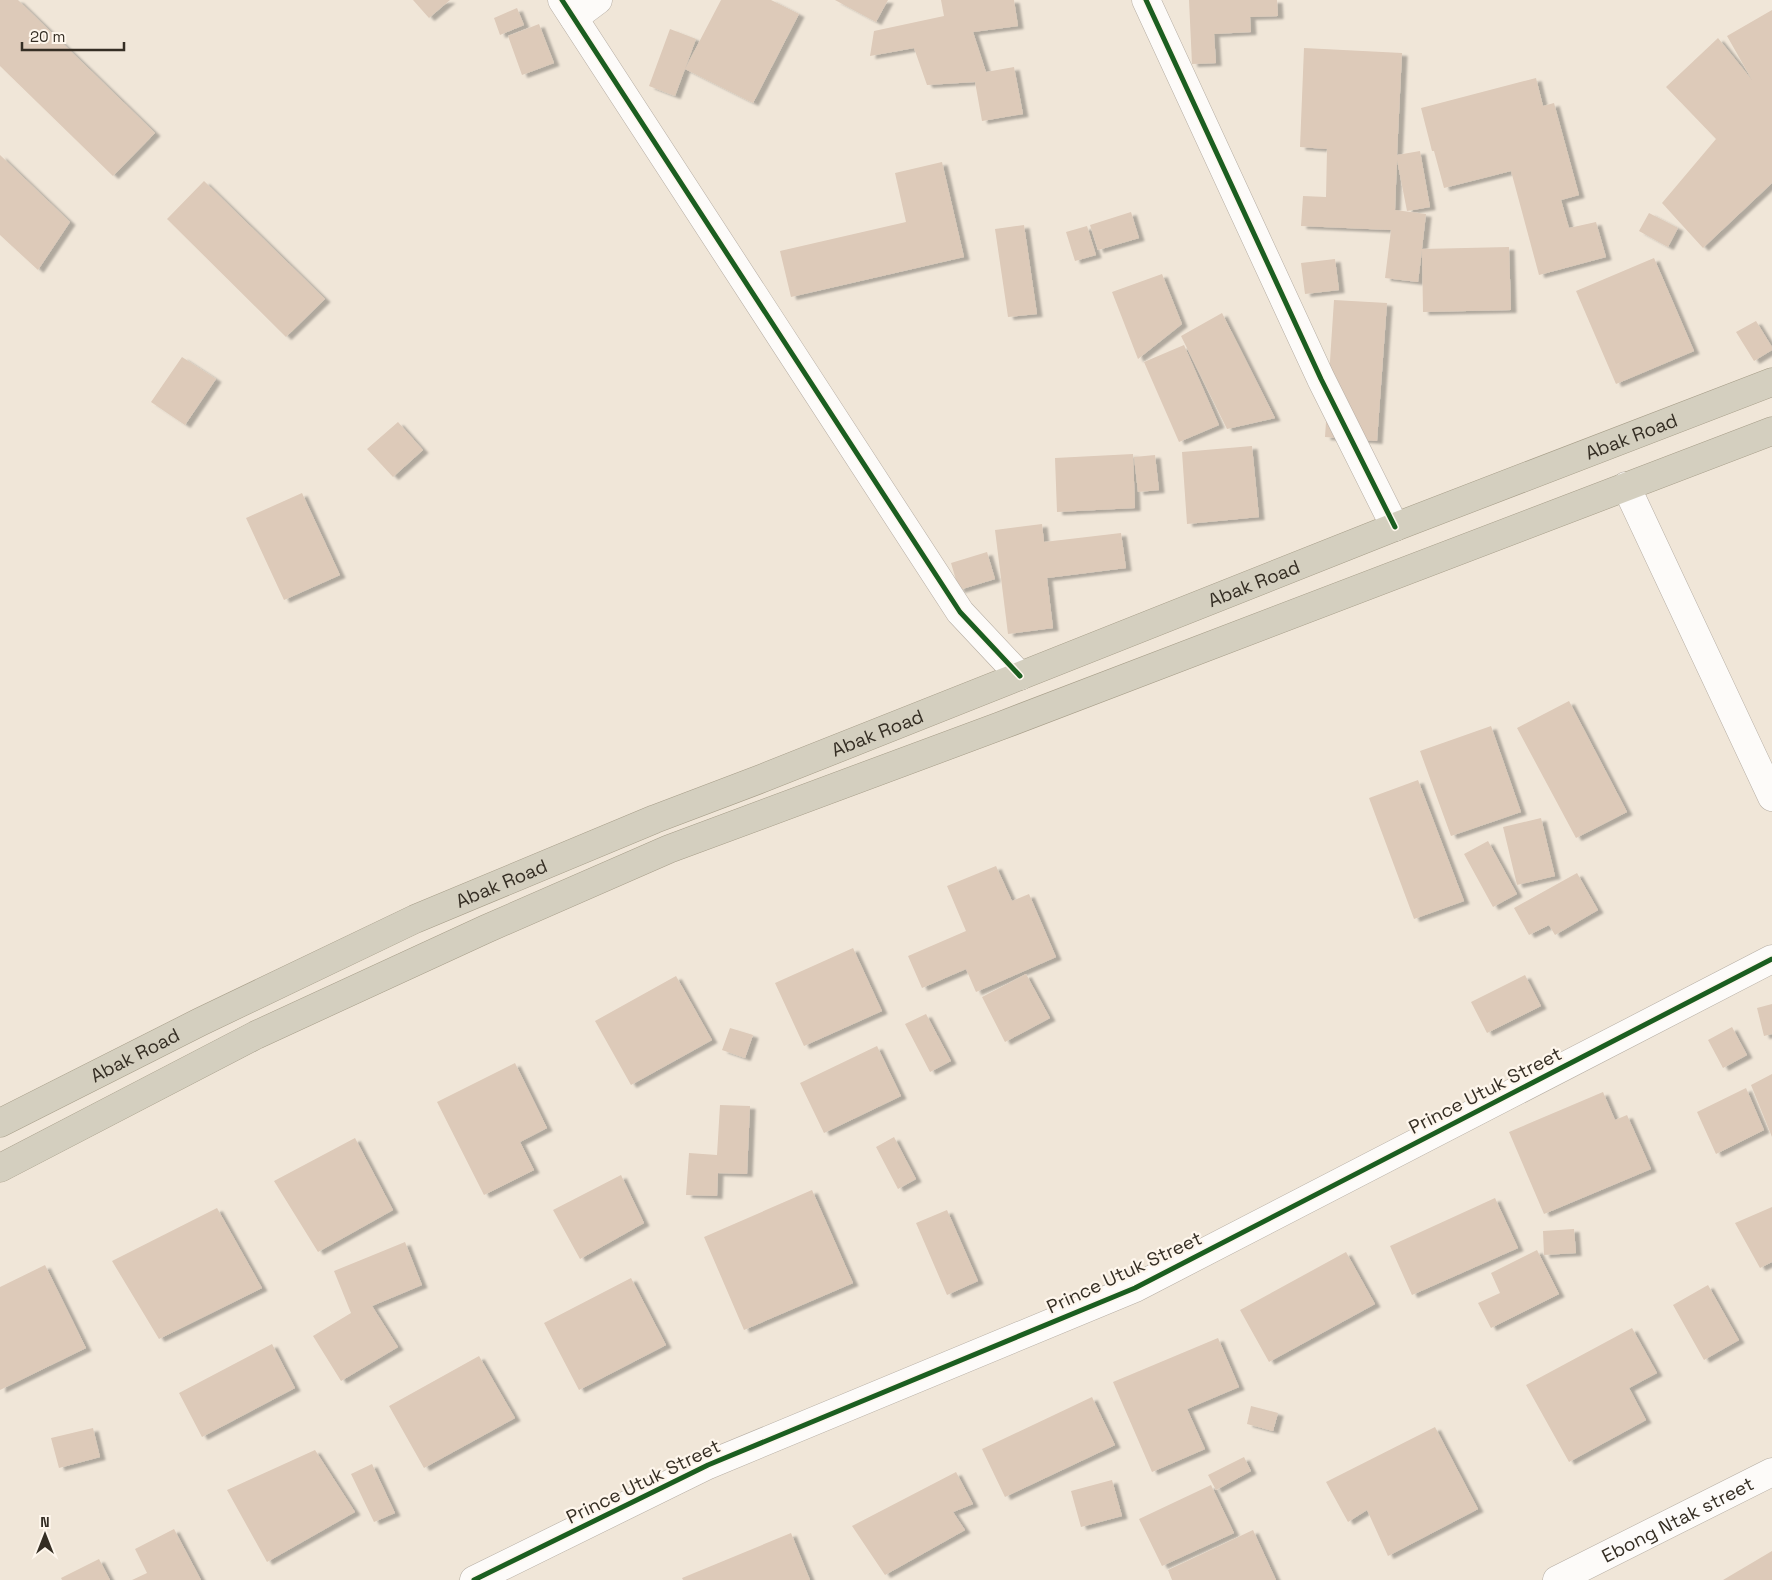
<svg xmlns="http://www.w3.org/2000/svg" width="1772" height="1580" font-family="'Space Grotesk',sans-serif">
  <defs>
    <filter id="shadow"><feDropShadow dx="5.5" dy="3" stdDeviation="1" flood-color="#0004"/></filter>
  </defs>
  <rect width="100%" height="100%" fill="#f0e6d8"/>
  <path fill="#ddcab9" filter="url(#shadow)" d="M0,0H18L155,133L113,176L0,66Z
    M413,0H450L429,18Z
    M721,0H771L799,14L753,103L685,69Z
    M835,0H888L876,22Z
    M941,0H1014L1018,26L973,32L986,72L1014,67L1023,114L982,121L975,82L927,85L914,48L870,56L874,31L944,16Z
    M1189,0H1277L1278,16L1250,17L1251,32L1214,34L1216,63L1192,64Z
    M517,8L524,25L500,35L494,18Z
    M1772,10V183L1703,248L1662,203L1716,139L1666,87L1718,38L1752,80L1727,36Z
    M539,24L554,63L522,75L508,36Z
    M670,29L696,39L675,96L649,86Z
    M1304,48L1402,53L1397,155L1420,151L1430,207L1407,211L1397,160L1395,210L1426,214L1422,249L1509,247L1511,310L1423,312L1422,250L1418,282L1385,278L1391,230L1301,226L1303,196L1326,197L1327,149L1300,147Z
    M1536,78L1543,106L1554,103L1579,195L1561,200L1569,228L1596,222L1606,257L1539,275L1511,171L1444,188L1434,151H1432L1421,108Z
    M0,155L70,222L38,270L0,235Z
    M942,162L964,257L791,297L780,251L906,222L895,173Z
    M204,181L325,299L286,337L167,219Z
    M1131,212L1139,238L1098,250L1090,225Z
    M1649,213L1678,228L1668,247L1639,231Z
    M1024,225L1037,314L1008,317L995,229Z
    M1087,226L1096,255L1075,261L1066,232Z
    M1654,258L1694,351L1616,384L1576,291Z
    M1335,259L1339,290L1305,294L1301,263Z
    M1162,274L1182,324L1138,359L1112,292Z
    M1334,300L1387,303L1377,441L1325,437Z
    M1222,313L1275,418L1227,429L1181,336Z
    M1756,321L1772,347V350L1754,361L1736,332Z
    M1184,345L1219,425L1179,442L1144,362Z
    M182,357L216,379L185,425L151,402Z
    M398,422L423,450L393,477L367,449Z
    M1252,446L1259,517L1187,524L1182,452Z
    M1133,454L1135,508L1057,512L1055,458Z
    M1155,455L1159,490L1138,492L1134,457Z
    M302,493L340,575L284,600L246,518Z
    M1042,524L1044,542L1121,533L1126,568L1047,578L1053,628L1008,634L995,530Z
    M987,552L995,579L959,590L951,563Z
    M1569,701L1627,812L1576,838L1517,728Z
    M1491,726L1521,812L1451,836L1420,751Z
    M1418,780L1464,901L1414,919L1369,798Z
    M1541,818L1555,876L1517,885L1503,827Z
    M1488,841L1517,894L1493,907L1464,854Z
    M996,866L1012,901L1029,894L1056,957L976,992L966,969L922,988L908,956L966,931L947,886Z
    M1577,873L1598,910L1555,935L1549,925L1529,935L1514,908Z
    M853,948L882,1011L804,1046L775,983Z
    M1026,974L1050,1018L1005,1042L982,997Z
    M1525,975L1541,1006L1487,1033L1471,1002Z
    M676,976L712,1040L631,1085L595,1021Z
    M1772,1004V1034L1764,1036L1757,1008Z
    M926,1014L951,1061L930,1072L905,1024Z
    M1732,1027L1747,1055L1723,1068L1708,1040Z
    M730,1028L753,1035L745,1058L722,1050Z
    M877,1046L901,1096L824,1133L800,1083Z
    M515,1063L547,1128L520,1142L534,1170L484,1195L437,1102Z
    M1772,1074V1137L1751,1085Z
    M1746,1088L1764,1130L1716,1154L1697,1112Z
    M1603,1092L1615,1120L1627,1115L1651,1169L1544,1214L1509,1132Z
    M720,1105L750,1106L747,1174L718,1173L717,1196L686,1195L689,1153L717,1155Z
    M894,1137L916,1179L898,1189L876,1147Z
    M355,1138L393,1210L318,1252L274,1181Z
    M621,1175L644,1223L580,1259L553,1210Z
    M812,1190L853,1283L744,1330L704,1237Z
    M1495,1198L1518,1248L1412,1295L1390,1246Z
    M1772,1207V1262L1760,1268L1735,1223Z
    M217,1208L262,1288L159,1339L112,1261Z
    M947,1210L978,1281L947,1295L916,1223Z
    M1574,1229L1576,1253L1544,1255L1543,1231Z
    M405,1242L422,1285L372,1306L398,1347L341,1381L313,1336L351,1313L334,1271Z
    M1537,1250L1559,1294L1491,1328L1478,1303L1500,1293L1491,1273Z
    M1346,1252L1375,1304L1269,1362L1240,1310Z
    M45,1265L86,1348L0,1390V1287Z
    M631,1278L666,1345L579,1390L544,1323Z
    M1708,1285L1739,1340L1704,1360L1673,1305Z
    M1632,1328L1657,1373L1629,1388L1646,1420L1569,1462L1526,1385Z
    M1218,1338L1239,1387L1187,1409L1205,1449L1152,1472L1113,1382Z
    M272,1344L295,1388L202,1437L179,1393Z
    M479,1356L515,1418L424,1468L389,1406Z
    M1092,1397L1115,1445L1005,1497L982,1449Z
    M1251,1406L1278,1413L1273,1431L1247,1424Z
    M1435,1427L1478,1509L1388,1556L1367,1510L1348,1522L1326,1482Z
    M93,1428L100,1457L59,1468L51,1438Z
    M315,1450L355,1512L267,1562L227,1490Z
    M1244,1457L1251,1471L1216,1490L1208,1475Z
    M372,1464L395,1513L374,1522L351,1474Z
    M956,1472L973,1504L953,1512L965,1530L885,1575L852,1526Z
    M1112,1480L1122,1516L1081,1527L1071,1491Z
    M1211,1485L1234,1533L1162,1566L1139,1519Z
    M174,1529L201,1580H132L147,1573L135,1549Z
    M1253,1530L1276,1580H1172L1168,1570Z
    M791,1533L810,1580H683L682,1578Z
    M1772,1551V1580H1723Z
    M99,1559L110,1580H62L61,1578Z"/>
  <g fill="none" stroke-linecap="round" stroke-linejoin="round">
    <g stroke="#b5ada3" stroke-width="29">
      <g id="street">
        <path d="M562,0L960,612L1020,676"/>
        <path d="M1146,0L1321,379L1395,527"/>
        <path d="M574,18L598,0"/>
        <path d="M1626,486L1772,797"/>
        <path d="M474,1580L708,1465L1135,1288L1772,959"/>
        <path id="s1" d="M1557,1580L1772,1472"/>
      </g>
    </g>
    <g stroke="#a69d88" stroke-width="29">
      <g id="highway">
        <path id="s2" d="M0,1123L200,1022L415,919L655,819L763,778L1395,527L1772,382"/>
        <path d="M0,1168L256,1035L486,929L669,849L1000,726L1772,431"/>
      </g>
    </g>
    <use href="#street" stroke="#fdfbf9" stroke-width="28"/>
    <use href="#highway" stroke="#d4cfbf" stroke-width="28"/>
    <g stroke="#fef6ec" stroke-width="8">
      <path id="cycleway" d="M562,0L960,612L1020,676
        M1146,0L1321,379L1395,527
        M474,1580L708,1465L1135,1288L1772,959"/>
    </g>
    <use href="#cycleway" stroke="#1b5e20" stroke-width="5"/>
  </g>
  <g text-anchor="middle" stroke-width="4.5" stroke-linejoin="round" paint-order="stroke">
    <g font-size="19" fill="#352e24" stroke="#fef6ec">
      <text dy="7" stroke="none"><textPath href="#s2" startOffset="1771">Abak Road</textPath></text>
      <text dy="7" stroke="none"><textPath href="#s2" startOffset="1366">Abak Road</textPath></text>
      <text dy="7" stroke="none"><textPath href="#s2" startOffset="961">Abak Road</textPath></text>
      <text dy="7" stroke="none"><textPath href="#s2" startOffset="556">Abak Road</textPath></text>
      <text dy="7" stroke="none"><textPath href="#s2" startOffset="151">Abak Road</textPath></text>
      <text transform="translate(1485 1090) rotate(-27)" y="7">Prince Utuk Street</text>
      <text transform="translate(1124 1272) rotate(-25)" y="7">Prince Utuk Street</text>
      <text transform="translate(643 1481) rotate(-26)" y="7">Prince Utuk Street</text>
      <text dy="7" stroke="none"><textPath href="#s1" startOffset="135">Ebong Ntak street</textPath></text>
    </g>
  </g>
  <g transform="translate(45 1535)" stroke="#fef6ec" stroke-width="4" paint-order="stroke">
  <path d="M0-4L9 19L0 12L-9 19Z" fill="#352e24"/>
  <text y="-8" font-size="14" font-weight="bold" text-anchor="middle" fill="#352e24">N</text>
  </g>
  <path d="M22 42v8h102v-8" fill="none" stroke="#352e24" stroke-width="2.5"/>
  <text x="30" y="42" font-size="15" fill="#352e24" stroke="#fef6ec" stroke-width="4" paint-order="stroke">20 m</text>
</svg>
